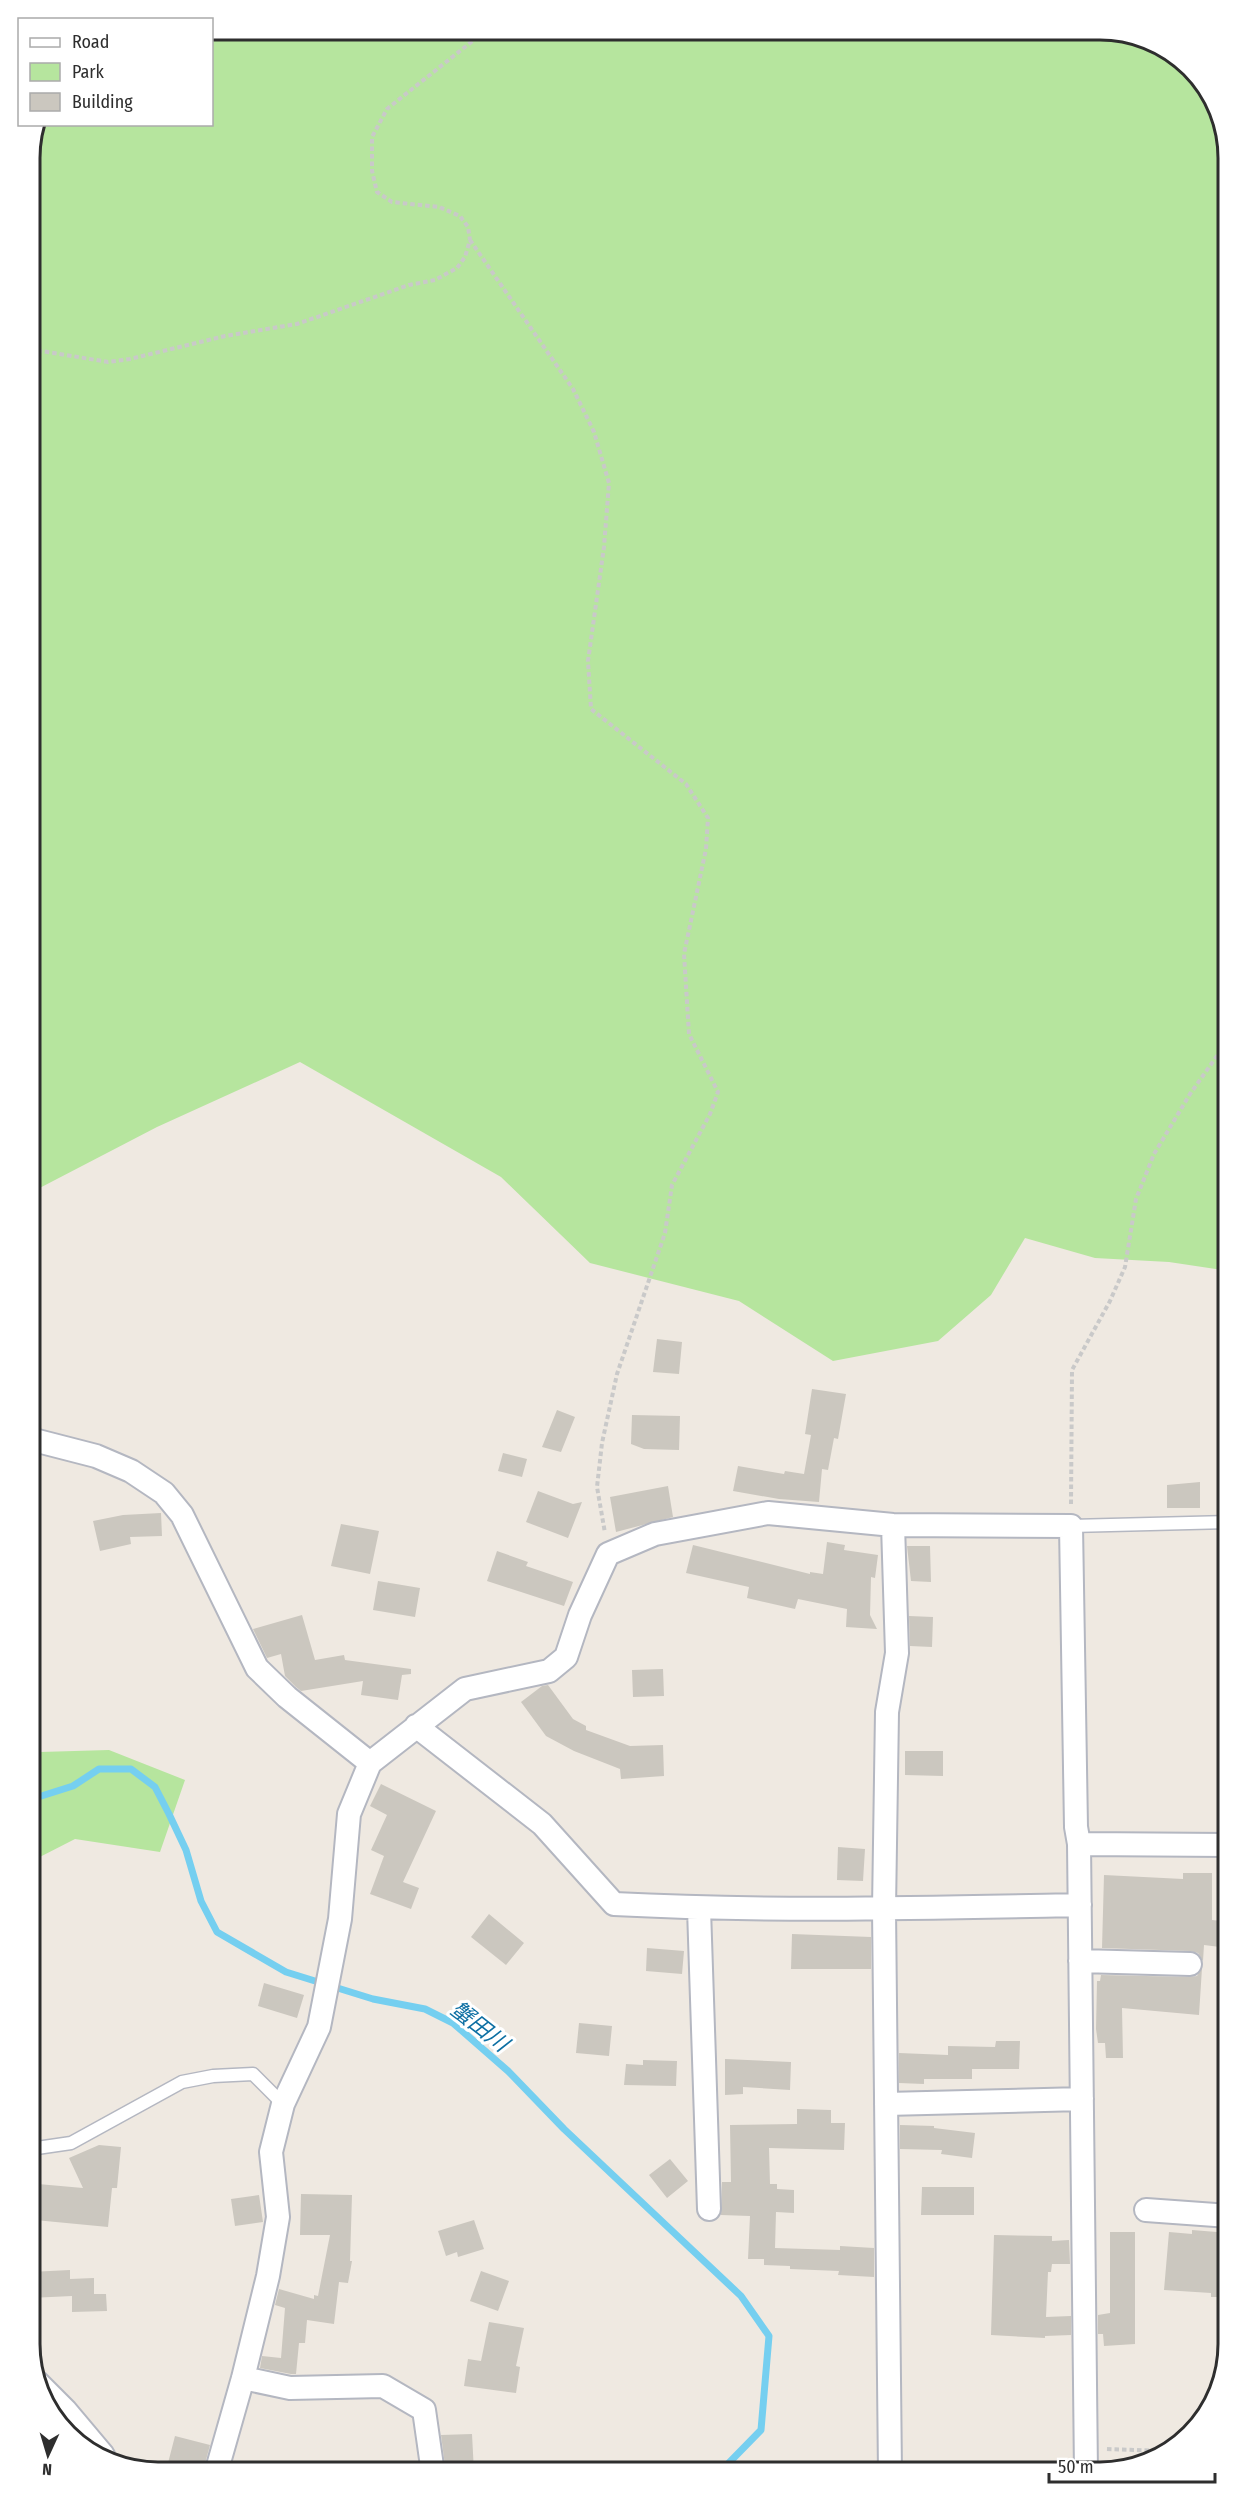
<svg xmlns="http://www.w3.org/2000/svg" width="1259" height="2503" font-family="'Fira Sans Condensed','Noto Sans JP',sans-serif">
  <rect width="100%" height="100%" fill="#efe9e1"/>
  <path fill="#b6e59e" d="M212,30H1109L1179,56L1219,110L1229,158V1271L1169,1262L1095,1258L1025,1238L991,1295L938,1341L833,1361L739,1301L590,1263L501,1177L300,1062L157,1127L30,1193V150L36,125L212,124Z
    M109,1750L185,1780L160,1852L75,1839L30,1862V1756L40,1752Z"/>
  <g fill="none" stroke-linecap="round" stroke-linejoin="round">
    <path stroke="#75cff0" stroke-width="7" d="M30,1804L35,1798L73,1786L99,1769H131L155,1787L169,1814L186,1850L201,1901L217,1932L286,1972L373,1999L425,2009L453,2023L508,2071L564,2129L741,2296L769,2336L761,2430L719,2473"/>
  </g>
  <path fill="#cbc7bf" d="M657,1339L682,1342L679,1374L653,1372Z
    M812,1389L846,1394L838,1439L834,1438L828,1470L822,1469L819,1502L779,1499L733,1491L738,1466L784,1474L785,1471L804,1474L811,1435L805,1434Z
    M557,1410L575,1417L561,1452L542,1447Z
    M632,1415L680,1416L679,1450L644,1449L631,1444Z
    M503,1453L527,1459L522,1477L498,1471Z
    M1200,1482V1508H1167V1485Z
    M668,1486L673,1517L616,1532L610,1497Z
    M538,1491L573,1504L582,1502L568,1538L526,1522Z
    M161,1513L162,1536L130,1537L131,1544L100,1551L93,1521L123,1515Z
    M341,1524L379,1531L370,1574L331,1566Z
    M827,1542L845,1545L844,1550L878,1555L875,1578L871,1577L870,1615L877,1629L846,1627L847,1609L798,1599L795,1609L747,1598L749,1587L686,1573L693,1545L810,1574V1572L823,1574Z
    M907,1546H930L931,1582L911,1581Z
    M497,1551L528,1562L526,1566L573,1582L564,1606L487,1581Z
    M378,1581L420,1588L415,1617L373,1610Z
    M302,1615L315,1660L344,1655L345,1660L411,1669V1674L402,1675L398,1700L361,1695L363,1681L301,1691L296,1687L285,1676L281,1654L267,1658L253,1629Z
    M909,1616L933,1617L932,1647L910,1646Z
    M663,1669L664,1696L633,1697L632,1670Z
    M548,1685L573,1719L586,1726V1730L630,1746L663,1745L664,1776L621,1779L620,1769L574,1751L546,1736L521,1702L542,1686Z
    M905,1751H943V1776L905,1775Z
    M381,1784L436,1811L403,1882L419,1888L411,1909L370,1894L384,1856L371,1850L387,1815L370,1806Z
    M838,1847L865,1849L863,1881L837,1880Z
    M1183,1873H1212V1920L1222,1921L1220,1947L1204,1945L1203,1961L1198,1953L1190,1951L1102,1948L1104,1875L1183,1879Z
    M489,1914L524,1943L506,1965L471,1937Z
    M792,1934L871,1937V1969H791Z
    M647,1948L684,1951L682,1974L646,1971Z
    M1202,1968L1199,2015L1122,2008L1123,2058H1106L1105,2043H1098L1096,2029L1097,1981H1100L1101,1975L1190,1977L1197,1976Z
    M264,1983L304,1995L297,2018L258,2006Z
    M579,2023L612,2026L609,2056L576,2053Z
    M996,2041H1020L1019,2069H972V2079H924V2084L899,2083V2053L948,2055V2046L995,2047Z
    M725,2059L791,2062L790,2090L743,2087V2094L725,2095Z
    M643,2060L677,2061L676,2086L624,2085L626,2064L643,2065Z
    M797,2109L831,2110V2123H845L844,2150L769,2148L770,2184H777V2189L794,2190V2213L776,2212L775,2248L840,2250V2246L874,2248V2277L838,2275L839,2271L790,2269V2266L764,2265V2259H748L750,2216L721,2215L722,2182H731L730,2125L797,2124Z
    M900,2125L934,2126V2128L975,2133L972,2158L941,2154L942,2150L900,2149Z
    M99,2145L121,2147L117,2188H112L108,2227L35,2220L38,2184L83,2188L69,2158Z
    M670,2159L688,2181L667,2198L649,2175Z
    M922,2187H974V2215H921Z
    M301,2194L352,2195L350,2261H352L348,2283L339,2282L334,2324L307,2320L305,2343H299L296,2374H291L260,2368L262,2356L281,2358L285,2308L275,2305L279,2289L314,2299V2295L318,2296L330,2235H300Z
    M259,2195L263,2222L235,2226L231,2199Z
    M474,2220L484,2249L458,2257L457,2252L446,2256L438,2231Z
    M1192,2230L1229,2233V2297H1211V2293L1164,2290L1169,2232L1192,2234Z
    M1110,2232H1135V2344L1104,2346L1103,2334H1098V2315L1110,2313Z
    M994,2235L1052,2236V2241L1069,2240L1070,2264H1052L1051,2272H1048L1046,2317L1071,2316V2335L1045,2336V2338L991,2335Z
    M70,2270V2279L94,2278V2294H106L107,2311L72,2312V2296L30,2298V2272Z
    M481,2271L509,2281L498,2311L470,2301Z
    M489,2322L524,2328L516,2366L520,2367L516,2393L464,2386L468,2359L481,2361Z
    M472,2434L474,2472L446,2473L441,2435Z
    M175,2436L210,2445L203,2471L168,2463Z"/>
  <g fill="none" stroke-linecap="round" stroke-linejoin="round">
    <g stroke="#b4b7c1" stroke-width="15">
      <path id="lane" d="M1071,1526L1229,1522
        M30,2149L71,2143L182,2082L213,2076L253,2074L283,2104"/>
    </g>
    <g stroke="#b4b7c1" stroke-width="26">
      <path id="street" d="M30,1439L96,1456L131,1471L164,1493L182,1515L257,1668L287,1697L370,1763L349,1814L340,1919L319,2027L283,2104L271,2152L278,2217L268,2276L243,2378L216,2473
        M416,1726L542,1824L614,1904C769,1912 925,1908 1080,1905
        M370,1763L465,1689L549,1671L566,1657L580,1615L608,1554L655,1534L768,1513L893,1525L1071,1526L1076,1827L1079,1844L1086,2473
        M1079,1844L1229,1845
        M699,1909L709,2209
        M1080,1961L1190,1964
        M886,2104L1082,2099
        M1146,2210L1229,2216
        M243,2378L290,2388L383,2386L424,2410L433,2473
        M37,2382L66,2411L103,2455
        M890,2473L884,1909L887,1712L897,1653L893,1525"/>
    </g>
    <path stroke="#c9c9c9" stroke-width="4" stroke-dasharray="4.5 3" stroke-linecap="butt" d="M470,240L573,389L594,432L609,483L604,547L588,661L591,709L686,784L708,818L706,849L684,954L689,1034L718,1092L710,1114L672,1185L665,1233L617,1374L602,1443L597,1487L605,1533
      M30,349L108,362L130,359L225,336L297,324L409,285L435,280L457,268L465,257L470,240L468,227L460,216L439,207L392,202L377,192L372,171V137L387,109L475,39L495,30
      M1071,1504L1072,1370L1110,1301L1125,1267L1136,1199L1154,1154L1190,1094L1229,1039
      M1107,2449L1165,2451"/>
    <use href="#lane" stroke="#fff" stroke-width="12"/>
    <use href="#street" stroke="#fff" stroke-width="22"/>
  </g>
  <g text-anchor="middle" stroke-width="6" stroke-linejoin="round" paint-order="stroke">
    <g font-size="22" font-style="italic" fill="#0d6fa3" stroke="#fff">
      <text transform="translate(480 2026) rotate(38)" y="8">蟹田川</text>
    </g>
  </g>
  <path d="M0 0H1259V2503H0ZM158 40H1100A118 118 0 0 1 1218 158V2344A118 118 0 0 1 1100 2462H158A118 118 0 0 1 40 2344V158A118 118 0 0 1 158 40Z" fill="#fff" fill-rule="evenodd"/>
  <path fill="none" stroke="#2e2e2e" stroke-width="3" d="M158 40H1100A118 118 0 0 1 1218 158V2344A118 118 0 0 1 1100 2462H158A118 118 0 0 1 40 2344V158A118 118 0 0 1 158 40Z"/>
  <rect x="18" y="18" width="195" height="108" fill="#ffffff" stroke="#ababab" stroke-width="1.5"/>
  <rect x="30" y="38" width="30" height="9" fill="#ffffff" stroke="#ababab" stroke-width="1.5"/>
  <text x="72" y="48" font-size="18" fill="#2e2e2e">Road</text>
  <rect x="30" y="63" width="30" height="18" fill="#b6e59e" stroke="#ababab" stroke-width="1.5"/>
  <text x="72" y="78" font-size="18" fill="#2e2e2e">Park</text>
  <rect x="30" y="93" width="30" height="18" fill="#cbc7bf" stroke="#ababab" stroke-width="1.5"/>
  <text x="72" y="108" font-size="18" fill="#2e2e2e">Building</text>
  <g transform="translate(48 2455) rotate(184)" stroke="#ffffff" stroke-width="4.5" paint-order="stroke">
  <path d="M0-4.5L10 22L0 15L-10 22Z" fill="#2e2e2e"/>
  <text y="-9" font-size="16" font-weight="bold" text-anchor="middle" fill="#2e2e2e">N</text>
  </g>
  <path d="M1049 2473v9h166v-9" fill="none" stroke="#2e2e2e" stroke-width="3"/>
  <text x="1058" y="2473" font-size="18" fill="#2e2e2e" stroke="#ffffff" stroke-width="4.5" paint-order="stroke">50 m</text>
</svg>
